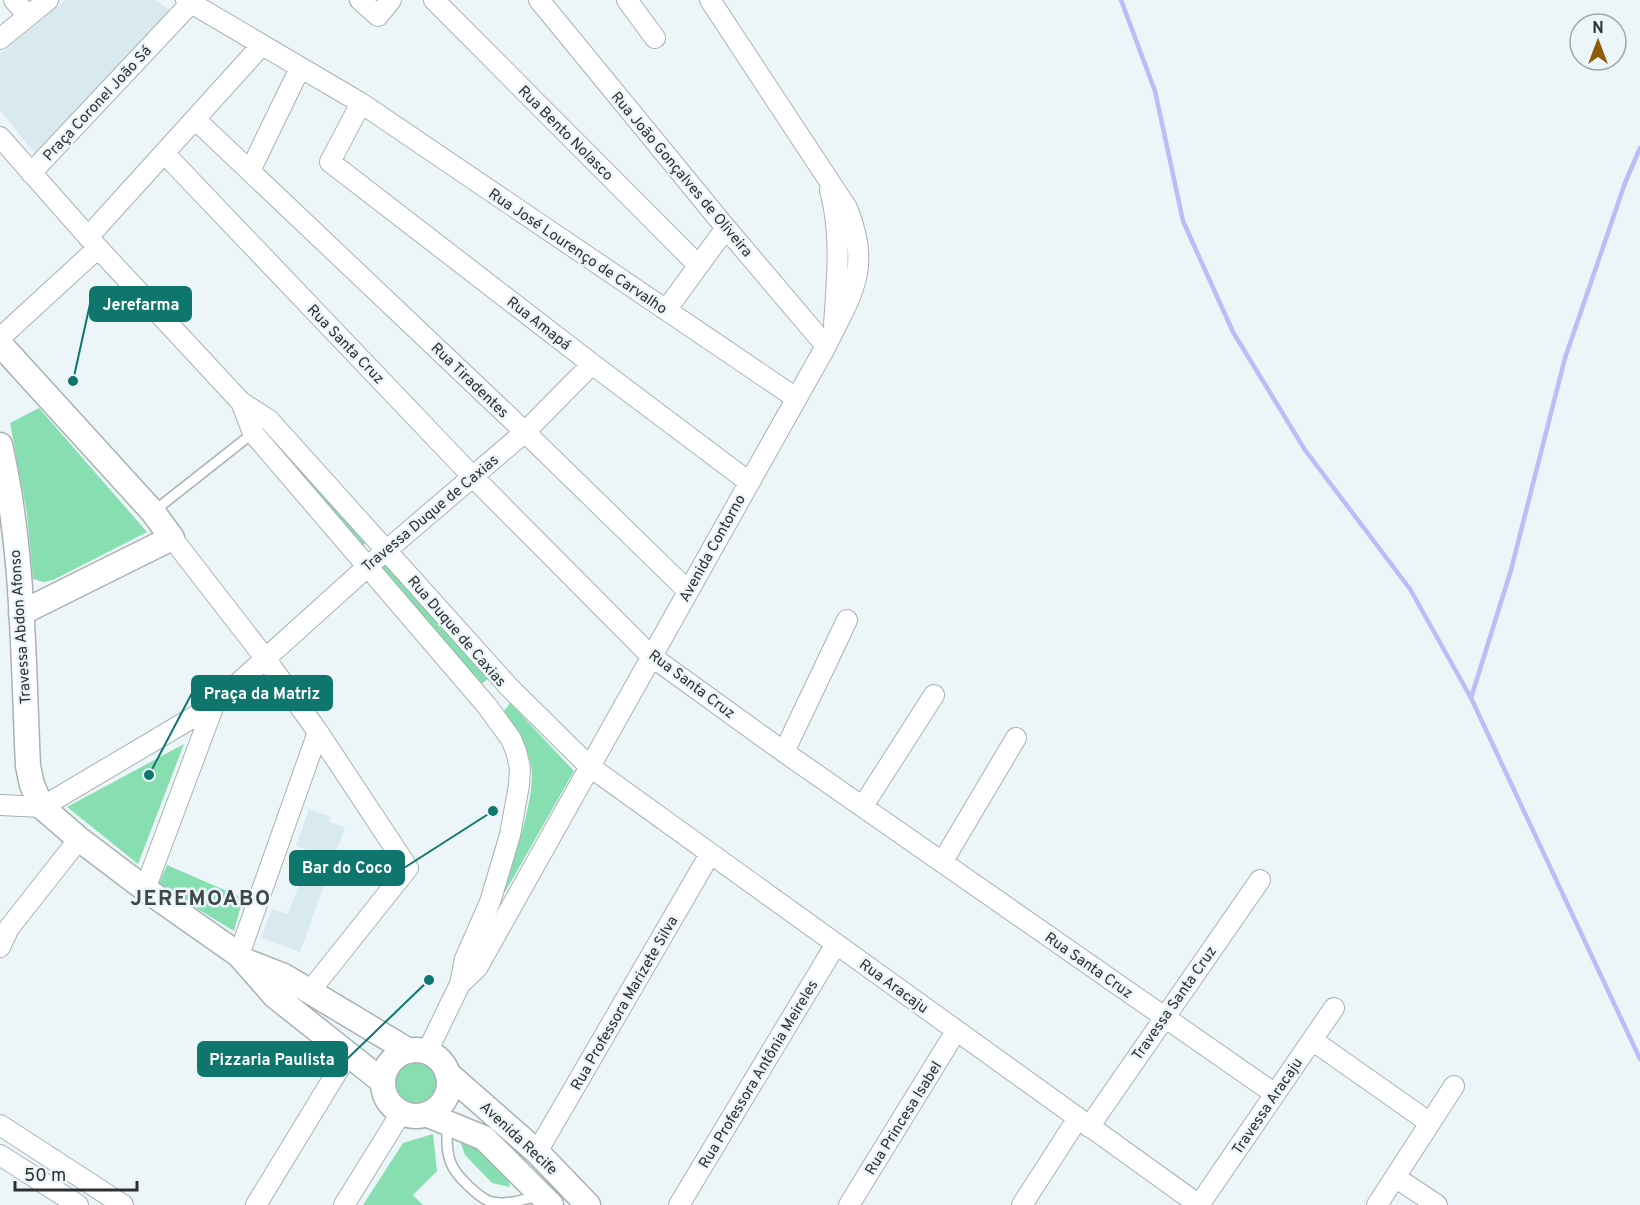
<svg xmlns="http://www.w3.org/2000/svg" width="1640" height="1205" font-family="Overpass,sans-serif">
  <rect width="100%" height="100%" fill="#ecf6f9"/>
  <path fill="#d8e9ef" d="M66,0H156L172,11L36,155L0,110V54Z
    M309,809L331,817L329,822L345,827L300,952L261,938L272,909L288,914L311,852L296,846Z"/>
  <path fill="#87dfb1" d="M39,408L147,532L53,580L43,582L33,579L27,514L10,423Z
    M266,427L367,542L360,548L260,433Z
    M384,562L488,679L480,685L377,568Z
    M510,703L574,771L501,899C511,866 537,797 531,765C527,745 515,728 504,711Z
    M184,744L138,864L67,807Z
    M167,865L243,898L234,931L158,885Z
    M393 1084a23 23 0 1 1 46 0a23 23 0 1 1-46 0Z
    M433,1134L437,1171L413,1195L423,1205H363L403,1143Z
    M459,1138L477,1146L508,1178L510,1187L492,1183L465,1155Z"/>
  <g fill="none" stroke-linecap="round" stroke-linejoin="round">
    <path stroke="#b9bff6" stroke-width="4.5" d="M1121,0L1155,91L1183,221L1233,332L1305,450L1410,589L1471,698L1640,1059
      M1471,698L1511,570L1565,358L1625,183L1640,148"/>
    <g stroke="#a8b1b4" stroke-width="12">
      <path id="service" d="M154,511L253,433
        M447,1126C447,1137 446,1152 451,1163C455,1175 479,1198 491,1202C506,1205 523,1200 538,1196"/>
    </g>
    <g stroke="#a8b1b4" stroke-width="22">
      <path id="minor" d="M14,0L28,16
        M186,0L361,103L796,398
        M360,0L378,16L391,0
        M434,0L698,265
        M539,0L726,228L826,346
        M627,0L655,38
        M0,39L48,0
        M361,103L330,162L592,364L749,482
        M196,120L525,432L688,591
        M0,137L98,248L241,402L269,420L509,687L589,766L1199,1205
        M165,154L474,478L651,656L784,752L1275,1094
        M250,171L300,68
        M31,173L191,3
        M830,190C842,234 837,280 834,325
        M88,237L261,46
        M666,310L726,228
        M0,338L98,248
        M241,402L253,433L487,706L511,739L516,751L520,768L519,785L510,835L490,902L465,959L460,984L427,1052
        M172,538L265,658L318,732L408,868L310,991
        M784,752L847,620
        M0,805L42,807L214,705L367,567L525,432L592,364
        M863,806L934,695
        M943,861L1016,738
        M145,889L214,705
        M0,947L9,928L79,839
        M239,955L318,732
        M460,984L477,968L826,346C852,293 872,268 847,208L710,0
        M1312,1040L1430,1123
        M0,1125L123,1205
        M1089,1127L1260,880
        M537,1152L710,854
        M0,1155L78,1205
        M1395,1177L1437,1205
        M256,1205L348,1054
        M344,1205L401,1113
        M679,1205L836,944
        M849,1205L956,1031
        M1022,1205L1078,1118
        M1199,1205L1334,1008
        M1377,1205L1454,1086"/>
    </g>
    <g stroke="#a8b1b4" stroke-width="27">
      <path id="tertiary" d="M0,344L153,512L172,538L21,613
        M0,445C24,550 23,660 28,766L32,785L42,807L79,839L145,889L239,955L275,996L382,1081
        M248,962L284,976L409,1051
        M383 1083a33 33 0 1 1 66 0a33 33 0 1 1-66 0Z
        M447,1073L537,1152L588,1205
        M428,1115L484,1138L551,1205"/>
    </g>
    <use href="#service" stroke="#fff" stroke-width="9"/>
    <use href="#minor" stroke="#fff" stroke-width="20"/>
    <use href="#tertiary" stroke="#fff" stroke-width="24"/>
  </g>
  <g text-anchor="middle" stroke-width="5" stroke-linejoin="round" paint-order="stroke">
    <g font-size="15" fill="#2d3032" stroke="#ecf6f9">
      <text transform="translate(97 103) rotate(-47)" y="5">Praça Coronel João Sá</text>
      <text transform="translate(566 133) rotate(45)" y="5">Rua Bento Nolasco</text>
      <text transform="translate(682 174) rotate(50)" y="5">Rua João Gonçalves de Oliveira</text>
      <text transform="translate(578 251) rotate(34)" y="5">Rua José Lourenço de Carvalho</text>
      <text transform="translate(539 323) rotate(38)" y="5">Rua Amapá</text>
      <text transform="translate(346 344) rotate(46)" y="5">Rua Santa Cruz</text>
      <text transform="translate(470 380) rotate(44)" y="5">Rua Tiradentes</text>
      <text transform="translate(430 513) rotate(-40)" y="5">Travessa Duque de Caxias</text>
      <text transform="translate(712 548) rotate(-61)" y="5">Avenida Contorno</text>
      <text transform="translate(20 627) rotate(-94)" y="5">Travessa Abdon Afonso</text>
      <text transform="translate(457 631) rotate(49)" y="5">Rua Duque de Caxias</text>
      <text transform="translate(692 684) rotate(37)" y="5">Rua Santa Cruz</text>
      <text transform="translate(1089 965) rotate(35)" y="5">Rua Santa Cruz</text>
      <text transform="translate(894 986) rotate(36)" y="5">Rua Aracaju</text>
      <text transform="translate(624 1003) rotate(-60)" y="5">Rua Professora Marizete Silva</text>
      <text transform="translate(1174 1003) rotate(-55)" y="5">Travessa Santa Cruz</text>
      <text transform="translate(758 1074) rotate(-59)" y="5">Rua Professora Antônia Meireles</text>
      <text transform="translate(1267 1106) rotate(-56)" y="5">Travessa Aracaju</text>
      <text transform="translate(903 1118) rotate(-58)" y="5">Rua Princesa Isabel</text>
      <text transform="translate(519 1138) rotate(43)" y="5">Avenida Recife</text>
    </g>
    <g font-size="21" font-weight="bold" letter-spacing="1.5" fill="#3f474a" stroke="#ecf6f9">
      <text x="201" y="905">JEREMOABO</text>
    </g>
  </g>
  <path fill="none" stroke="#0f766e" stroke-width="2" d="M73 381L90 304M149 775L192 693M493 811L404 868M429 980L347 1059"/>
  <g fill="#0f766e" stroke="#ecf6f9" stroke-width="2">
    <circle cx="73" cy="381" r="6"/>
    <circle cx="149" cy="775" r="6"/>
    <circle cx="493" cy="811" r="6"/>
    <circle cx="429" cy="980" r="6"/>
  </g>
  <g fill="#0f766e" stroke="#0f766e" stroke-width="2">
    <rect x="90" y="287" width="101" height="34" rx="6"/>
    <rect x="192" y="676" width="140" height="34" rx="6"/>
    <rect x="290" y="851" width="114" height="34" rx="6"/>
    <rect x="198" y="1042" width="149" height="34" rx="6"/>
  </g>
  <g font-size="16" text-anchor="middle" font-weight="bold" fill="#fff">
    <text x="141" y="310">Jerefarma</text>
    <text x="262" y="699">Praça da Matriz</text>
    <text x="347" y="873">Bar do Coco</text>
    <text x="272" y="1065">Pizzaria Paulista</text>
  </g>
  <g transform="translate(1598 42)"><circle r="28" fill="#ecf6f9" stroke="#a0a7a9" stroke-width="1.5"/>
  <path d="M0-4.5L10 22L0 15L-10 22Z" fill="#8e5b09"/>
  <text y="-9" font-size="16" font-weight="bold" text-anchor="middle" fill="#2d3032">N</text>
  </g>
  <path d="M15 1181v9h122v-9" fill="none" stroke="#2d3032" stroke-width="3"/>
  <text x="24" y="1181" font-size="18" fill="#2d3032" stroke="#ecf6f9" stroke-width="4.5" paint-order="stroke">50 m</text>
</svg>
